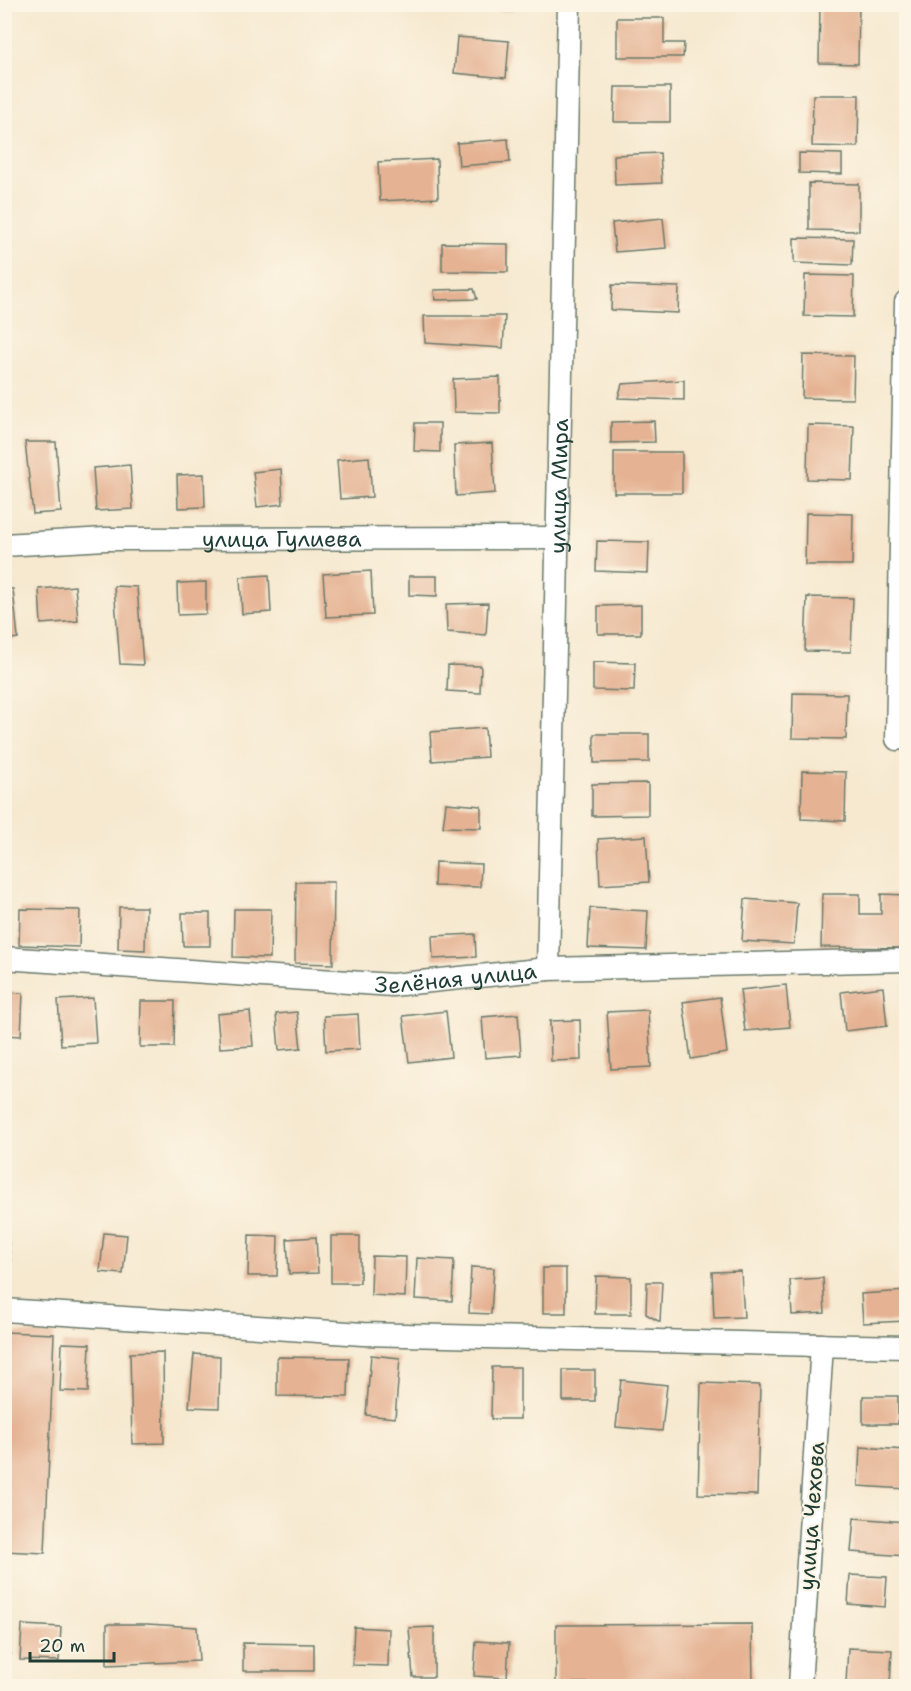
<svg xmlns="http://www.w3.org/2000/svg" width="911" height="1691" font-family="'Shantell Sans',sans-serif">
  <rect width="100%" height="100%" fill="#fcf5e5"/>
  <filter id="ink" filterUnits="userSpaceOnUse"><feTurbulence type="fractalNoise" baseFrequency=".0167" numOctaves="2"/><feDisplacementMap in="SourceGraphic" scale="12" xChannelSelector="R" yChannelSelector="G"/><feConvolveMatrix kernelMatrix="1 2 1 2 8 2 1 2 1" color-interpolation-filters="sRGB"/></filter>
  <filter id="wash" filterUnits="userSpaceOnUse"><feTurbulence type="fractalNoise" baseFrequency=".008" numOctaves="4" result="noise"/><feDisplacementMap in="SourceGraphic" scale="24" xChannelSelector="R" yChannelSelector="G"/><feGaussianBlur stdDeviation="1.35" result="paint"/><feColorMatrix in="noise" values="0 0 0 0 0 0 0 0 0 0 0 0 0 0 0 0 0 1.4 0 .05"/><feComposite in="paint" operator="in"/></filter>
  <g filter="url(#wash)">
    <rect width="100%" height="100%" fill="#f6e9d0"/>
    <g id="blocks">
      <path fill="#e5b293" d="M467,4H514L513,11L467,9Z
        M820,5H859L858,64L819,63Z
        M617,18H664V43H684L683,57H617Z
        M457,37L509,41L506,78L454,73Z
        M615,87H670V122H614Z
        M813,95H859L858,147L812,146Z
        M508,139L510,162L459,166L457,143Z
        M660,153L662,183L615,185L614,155Z
        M799,153L842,154V174L799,173Z
        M437,159L438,198L380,201L378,162Z
        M809,183L859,184V231L809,230Z
        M663,218L666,248L615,252L612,223Z
        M794,238L853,239L852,265L794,263Z
        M442,243L508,244V272L442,271Z
        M805,275L854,276L853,317L804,316Z
        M612,285L679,287L678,313L611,310Z
        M474,289L477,299L435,300L434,290Z
        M424,316H505L503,348L425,343Z
        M803,355L854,356L853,399L802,398Z
        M500,377V413L454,412L453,379Z
        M684,380V400L618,398L622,384Z
        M654,421L655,442L611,443V422Z
        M415,423H440V452L414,451Z
        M808,425L854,426L852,480L807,479Z
        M25,442H56L61,512L33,514Z
        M492,443L495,493L456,496L454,445Z
        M614,452H682V493H614Z
        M369,457L372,497L340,499L337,460Z
        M130,465L133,509L96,511L93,468Z
        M281,469L283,504L257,507L253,472Z
        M204,474L205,507L178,508L177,475Z
        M806,513L853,514L852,565H805Z
        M597,541L649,542L648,573L596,571Z
        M371,571L373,615L326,617L323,574Z
        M269,575L271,612L242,614L240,577Z
        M409,576H437V596L409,595Z
        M206,582V614L178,615L177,583Z
        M75,586L78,621L41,624L39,589Z
        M114,586L137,587L143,665L120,664Z
        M4,589H13L18,638L4,640Z
        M807,597L853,598L851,652L805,651Z
        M488,603L486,635L447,632L446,604Z
        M641,605V634H598V606Z
        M593,662L635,663L634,691L593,690Z
        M448,665L481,666L480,693L447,691Z
        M793,693L847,694L846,739L792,738Z
        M485,728L487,757L432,761L430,732Z
        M594,734H649V762L594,763Z
        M802,771L846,772L845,821L801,819Z
        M648,783V815L592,816V784Z
        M446,803L481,806V828L443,827Z
        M646,836L649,882L600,885L598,839Z
        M435,862L481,864L480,887L434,886Z
        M296,882H334L333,964L295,963Z
        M822,894H860V914H881V894L906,895V948L821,947Z
        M745,899L797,903L794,944L742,941Z
        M119,907H146L145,950L118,949Z
        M590,908L648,911L646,950L588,948Z
        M20,909L80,910L79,947L19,945Z
        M234,909H271L270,958L233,957Z
        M182,913H210V946H183Z
        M475,934L476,957L433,959L432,936Z
        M786,985L790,1027L745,1031L740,990Z
        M883,987L887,1026L845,1031L841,992Z
        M4,992L23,993L21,1036L4,1035Z
        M720,997L727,1053L691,1059L683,1002Z
        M93,998L96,1043L61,1045L58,1000Z
        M141,1001H175L174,1047H140Z
        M648,1010L651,1067L611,1069L607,1012Z
        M250,1011L253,1046L220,1048L217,1014Z
        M446,1011L451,1057L409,1062L403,1016Z
        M297,1012L301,1048L279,1050L276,1014Z
        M358,1014L360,1049L326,1051L324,1016Z
        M518,1014L521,1055L485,1058L482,1017Z
        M580,1020L581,1060L551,1061L550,1021Z
        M4,1223H6L11,1263L4,1264Z
        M104,1233L127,1235L123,1274L100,1272Z
        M249,1235L278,1236L277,1276H248Z
        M331,1236H360V1283H331Z
        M316,1237L318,1273L289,1274L287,1239Z
        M372,1256L406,1257L405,1297L371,1295Z
        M417,1258L454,1260L452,1301L415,1299Z
        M471,1267L494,1268L491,1314L469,1313Z
        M543,1268H566V1313H543Z
        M741,1271L744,1317L714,1318L712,1272Z
        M596,1276L631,1277V1314H595Z
        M823,1278L825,1313L792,1315L790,1280Z
        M647,1282H662L660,1322L646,1314Z
        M906,1291V1321L863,1323L861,1294Z
        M4,1332L54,1334L45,1553L4,1551Z
        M62,1343L90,1344L88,1392L60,1391Z
        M163,1352L164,1443L132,1444L130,1353Z
        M194,1354L220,1356L219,1408L189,1407Z
        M371,1355L400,1358L395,1418L366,1415Z
        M277,1357L349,1358L348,1397L277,1396Z
        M492,1367H520V1419H491Z
        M563,1370H595V1401H563Z
        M621,1380L667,1385L662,1431L616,1427Z
        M701,1383L760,1385L757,1495L698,1494Z
        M863,1396H898V1424H863Z
        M860,1447L906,1450V1489L858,1486Z
        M854,1518L906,1522V1556L851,1552Z
        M850,1575L887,1577L885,1607L848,1604Z
        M5,1616L11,1617L10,1655H5Z
        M107,1624H147L197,1627L199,1661L107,1665Z
        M752,1624L753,1682L556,1683V1625Z
        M22,1625L61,1627L59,1661L20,1660Z
        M354,1627L389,1629L388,1666L352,1665Z
        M434,1627V1677H413L409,1628Z
        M476,1641L509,1643L507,1678L474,1676Z
        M243,1643L314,1644V1671H243Z
        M848,1648L892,1650L890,1684L846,1683Z"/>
    </g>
  </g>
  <g filter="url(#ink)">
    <use href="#blocks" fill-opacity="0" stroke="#6a796b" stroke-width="1.5"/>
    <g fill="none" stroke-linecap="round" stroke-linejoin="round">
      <g stroke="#6a796b" stroke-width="25">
        <g id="minor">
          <path id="s1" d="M4,545L105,539L558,538"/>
          <path d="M897,739L906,302"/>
          <path id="s2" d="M4,958L392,985L548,969L906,960"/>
          <path id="s3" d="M548,969L569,4"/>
          <path d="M4,1310L363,1334L822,1345L800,1686"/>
          <path d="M809,1345L906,1347"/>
        </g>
      </g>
      <use href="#minor" stroke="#fff" stroke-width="22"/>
    </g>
  </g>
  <g text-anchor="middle" stroke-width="4.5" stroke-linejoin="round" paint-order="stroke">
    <g font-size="22" fill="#1f3d34" stroke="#fcf5e5">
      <text dy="8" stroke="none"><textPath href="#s3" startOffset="483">улица Мира</textPath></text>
      <text dy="8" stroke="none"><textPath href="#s1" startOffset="278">улица Гулиева</textPath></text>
      <text dy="8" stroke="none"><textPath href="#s2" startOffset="453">Зелёная улица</textPath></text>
      <text transform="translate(811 1516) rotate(-86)" y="8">улица Чехова</text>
    </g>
  </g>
  <rect width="911" height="1691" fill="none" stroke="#fcf5e5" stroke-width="24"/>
  <path d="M30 1652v9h84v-9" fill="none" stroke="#1f3d34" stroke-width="3"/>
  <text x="39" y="1652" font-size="18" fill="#1f3d34" stroke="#fcf5e5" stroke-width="4.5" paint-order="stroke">20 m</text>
</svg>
